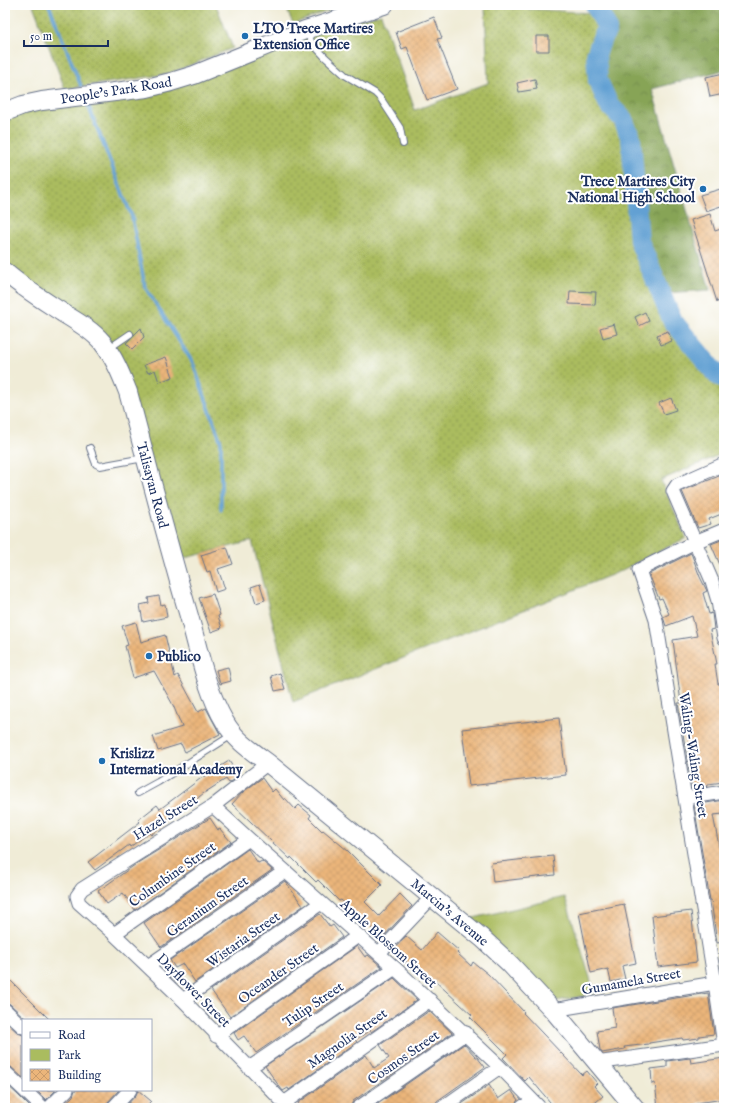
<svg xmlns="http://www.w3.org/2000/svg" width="729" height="1113" font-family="'IM FELL English',serif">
  <defs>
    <pattern id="grass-dots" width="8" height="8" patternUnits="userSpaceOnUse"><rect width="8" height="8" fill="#aabc5f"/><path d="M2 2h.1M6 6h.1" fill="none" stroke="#8a9952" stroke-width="1.8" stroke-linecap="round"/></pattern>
    <pattern id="forest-crowns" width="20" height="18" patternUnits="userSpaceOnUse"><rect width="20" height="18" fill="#87a456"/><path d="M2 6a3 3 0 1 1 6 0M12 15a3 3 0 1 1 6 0" fill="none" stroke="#6e864a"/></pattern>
    <pattern id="building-cross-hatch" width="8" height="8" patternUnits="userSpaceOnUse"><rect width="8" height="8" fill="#ebb57a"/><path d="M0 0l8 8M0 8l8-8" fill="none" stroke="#c99c6c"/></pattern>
  </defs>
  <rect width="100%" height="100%" fill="#fff"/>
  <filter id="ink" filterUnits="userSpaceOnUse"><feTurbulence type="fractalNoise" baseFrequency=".025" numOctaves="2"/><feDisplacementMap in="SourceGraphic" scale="8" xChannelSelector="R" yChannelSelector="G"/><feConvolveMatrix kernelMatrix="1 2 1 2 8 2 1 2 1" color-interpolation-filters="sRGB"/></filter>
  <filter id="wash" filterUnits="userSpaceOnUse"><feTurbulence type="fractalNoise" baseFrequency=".012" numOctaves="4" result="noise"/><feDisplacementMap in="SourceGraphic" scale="16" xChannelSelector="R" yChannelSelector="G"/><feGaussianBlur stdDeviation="0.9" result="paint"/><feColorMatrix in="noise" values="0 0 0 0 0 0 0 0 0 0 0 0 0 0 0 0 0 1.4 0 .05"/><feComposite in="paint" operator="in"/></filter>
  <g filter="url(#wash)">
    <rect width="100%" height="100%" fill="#f0ecd7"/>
    <path fill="url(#grass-dots)" stroke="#62765e" d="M33,5H216L233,48L168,74L65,89Z
      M485,6L591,13L604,25L605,30L594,55L596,81L606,105L621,121L628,140L636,241L669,321L716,377L724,380V453L661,480L686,538L614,574L293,702L252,541L181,559L122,368L5,266V120L38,107L166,90L312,32L381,14L415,110L488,83Z"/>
    <path fill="url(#forest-crowns)" stroke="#516a5a" d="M596,5H724V70L652,89L710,290L665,293L644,242L636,139L624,113L610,98L603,82L600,63L612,24Z"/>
    <path fill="#aabc5f" stroke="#62765e" d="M285,5H344L293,24Z
      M565,897L595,994L551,1002L469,919Z"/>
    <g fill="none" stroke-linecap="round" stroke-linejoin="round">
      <path stroke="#62a0d3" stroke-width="3.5" d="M49,5L81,86
        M88,105L132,217L145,287L193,363L221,442V510"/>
      <path stroke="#62a0d3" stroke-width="20" d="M595,5L606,25L607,30L602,38L596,55L598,81L609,105L623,119L631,139L639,241L672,320L717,375L724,378"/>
    </g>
    <g id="blocks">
      <path fill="url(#building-cross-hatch)" d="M434,17L442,38L437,39L457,89L427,100L407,47L402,49L396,32Z
        M536,36H549V51H536Z
        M724,73V94L710,97L706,77Z
        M535,79L537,89L519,92L517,83Z
        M724,188V205L706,211L700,195Z
        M710,214L715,231L724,228V300L717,302L691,220Z
        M570,291L596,292L595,305L569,304Z
        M645,312L649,321L639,326L635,317Z
        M614,324L617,334L603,338L600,328Z
        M141,328L144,337L132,349L126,343Z
        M668,331L672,341L661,345L657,335Z
        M166,357L173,377L159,382L155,370L148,373L144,365Z
        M671,398L676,410L664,414L659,403Z
        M724,474V513L709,519L711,524L698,528L682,491Z
        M724,539V574L711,544Z
        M227,547L233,564L218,569L225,589L216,592L210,571L207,572L201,555Z
        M691,553L700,577L707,591L703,593L709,614L712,613L714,629L710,630L717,664H715L718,684H721L724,714V782L708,784V786L692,789L678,703H681L673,640L697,636L692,616L666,626L663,617L669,614L662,598L659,599L649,574Z
        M260,584L265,600L256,603L251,587Z
        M213,594L220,615L218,616L222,628L211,632L199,598Z
        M159,596L161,605L165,604L167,617L143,622L140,605L149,603L148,598Z
        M136,622L141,642L165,635L175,677L178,675L198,712L206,708L220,734L185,752L181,744L158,751L153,736L182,727L173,705L154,671L133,678L125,646L128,645L122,626Z
        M228,667L231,681L220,684L216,670Z
        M280,673L285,689L275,691L271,676Z
        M559,718L566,775L469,786L462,729Z
        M229,761L239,776L231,782L229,783L226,779L204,793L189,805L188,803L168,818L169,820L151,835L149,833L130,847L129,845L95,870L88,862L140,822L138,820L157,805L160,809L200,779Z
        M262,778L272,792L275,789L284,800L285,798L295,809L299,805L311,815L309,818L322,831L323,830L348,851L382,885L365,902L379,916L400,894L412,906L382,938L341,900L339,901L318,880L316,882L291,857L290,859L232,804L243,792Z
        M724,800V814L713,815L724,872V942L717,943L711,900H710L694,805Z
        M210,818L218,830L220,829L231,842L135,910L123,893L107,904L98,891L139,862Z
        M248,849L258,863L262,861L272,870L161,947L160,946L144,923Z
        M553,856L555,875L493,882L491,863Z
        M285,881L303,906L195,982L183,964L175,968L170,960Z
        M624,904L636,963L622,966L625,979L611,982L608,969L591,973L579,913Z
        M691,911L697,962L658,967L652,916Z
        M320,914L330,927L333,925L342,937L230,1017L211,990Z
        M437,932L459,951L457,953L471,966L473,962L488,974L524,1012L523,1013L582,1075L587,1071L597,1083L594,1086L603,1096L589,1108H555L529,1077L525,1081L503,1058L507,1054L470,1017L472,1015L434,980L433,981L421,970L419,973L405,963L407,961L393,950L406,936L422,950Z
        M357,946L365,957L368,955L382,967L256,1053L244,1036L238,1040L234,1033Z
        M5,975L50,1020H27L10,1004L5,1002Z
        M394,978L417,1000L371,1032L370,1030L355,1040L357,1042L289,1090L288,1088L283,1091L279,1086L265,1066Z
        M708,993L714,1034L699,1036V1038L683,1040L682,1038L649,1043V1044L624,1047L625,1049L602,1053L600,1050L597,1031L615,1028L612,1008Z
        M429,1011L452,1033L353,1101L350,1108H301L298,1103L366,1055L374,1068L389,1058L380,1045Z
        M5,1021L18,1033L23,1035V1078L10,1066L5,1064Z
        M464,1044L476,1057H477L485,1067L437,1101L434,1108H372Z
        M690,1058L691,1063L724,1058V1099L697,1103V1108H675L674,1106L658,1108L655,1083L652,1084L651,1069L667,1067V1061Z
        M5,1083L18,1095L31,1108H13L5,1100Z
        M489,1085L498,1099L511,1090L518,1100L511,1108H456Z
        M36,1090H56L46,1100Z
        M75,1090H119L107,1103L105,1108H60L73,1096Z
        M138,1090L151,1101L144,1108H124L136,1095Z"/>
    </g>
  </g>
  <g filter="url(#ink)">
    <use href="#blocks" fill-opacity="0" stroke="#667188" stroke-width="1"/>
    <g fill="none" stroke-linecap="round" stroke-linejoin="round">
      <g stroke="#667188" stroke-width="8">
        <path id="lane" d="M299,5L300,7L306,5
          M306,31L312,43L325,57L345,75L375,93L381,99L400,128L403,144
          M108,349L130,334
          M90,448L96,464L100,466L144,458
          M138,793L158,782L232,735"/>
      </g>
      <g stroke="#667188" stroke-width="15">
        <path id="street" d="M724,464L677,485L673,491L712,581L718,601L724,638
          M268,763L213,806L82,889L77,896L79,903L114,934L183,1000L289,1108
          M685,798L724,792
          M213,806L249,839L395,968L500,1067L540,1108
          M114,934L249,839
          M379,953L432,897
          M148,966L285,871
          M183,1000L321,903
          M5,1010L23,1027
          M553,1010L715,983
          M216,1036L358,936
          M724,1045L715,983L656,620L639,570L695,542L724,530
          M596,1063L724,1045
          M249,1068L395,968
          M5,1072L23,1089
          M24,1090L43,1108
          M284,1103L430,1000
          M49,1108L67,1090
          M113,1108L130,1090
          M358,1108L466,1033
          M442,1108L500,1067
          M521,1108L532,1100"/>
      </g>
      <g stroke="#667188" stroke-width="20">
        <path id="secondary" d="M5,112L23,105L42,101L147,88L171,82L194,75L305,30L384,5
          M5,272C23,288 43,300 63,313C76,321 92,330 102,342C114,357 121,374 128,392C148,466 167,542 189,616C199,651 206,690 225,722C235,740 252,751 268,763L482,938L510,964L553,1010L635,1108"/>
      </g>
      <use href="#lane" stroke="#fff" stroke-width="6"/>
      <use href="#street" stroke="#fff" stroke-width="13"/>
      <use href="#secondary" stroke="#fff" stroke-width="18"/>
    </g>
  </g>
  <g fill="#1f6fb2" stroke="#fff" stroke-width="1.5">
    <circle cx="245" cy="36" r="4"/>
    <circle cx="703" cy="189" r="4"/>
    <circle cx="149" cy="656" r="4"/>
    <circle cx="102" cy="761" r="4"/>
  </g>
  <g text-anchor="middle" stroke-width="4" stroke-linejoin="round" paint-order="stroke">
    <g font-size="14" font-weight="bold" fill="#1b2f5e" stroke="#fff" text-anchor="start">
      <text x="253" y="33">LTO Trece Martires<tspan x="253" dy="16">Extension Office</tspan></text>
      <text x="695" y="186" text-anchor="end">Trece Martires City<tspan x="695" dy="16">National High School</tspan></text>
      <text x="157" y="661">Publico</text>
      <text x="110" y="758">Krislizz<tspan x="110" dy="16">International Academy</tspan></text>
    </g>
    <g font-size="14" fill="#1b2f5e" stroke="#fff">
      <text transform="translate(116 90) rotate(-9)" y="5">People's Park Road</text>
      <text transform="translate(153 485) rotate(75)" y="5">Talisayan Road</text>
      <text transform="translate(694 755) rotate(81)" y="5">Waling-Waling Street</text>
      <text transform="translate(165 817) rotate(-32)" y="5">Hazel Street</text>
      <text transform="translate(172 874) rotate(-35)" y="5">Columbine Street</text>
      <text transform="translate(207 906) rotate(-35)" y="5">Geranium Street</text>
      <text transform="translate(450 912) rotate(40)" y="5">Marcin's Avenue</text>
      <text transform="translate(243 939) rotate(-35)" y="5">Wistaria Street</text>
      <text transform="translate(389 943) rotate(42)" y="5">Apple Blossom Street</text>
      <text transform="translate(278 973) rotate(-35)" y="5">Oceander Street</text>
      <text transform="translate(631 981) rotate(-10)" y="5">Gumamela Street</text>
      <text transform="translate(194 990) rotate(45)" y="5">Dayflower Street</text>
      <text transform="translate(313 1004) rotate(-34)" y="5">Tulip Street</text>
      <text transform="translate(347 1038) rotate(-35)" y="5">Magnolia Street</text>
      <text transform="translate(403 1057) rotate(-35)" y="5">Cosmos Street</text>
    </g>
  </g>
  <rect width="729" height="1113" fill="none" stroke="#fff" stroke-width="20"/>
  <rect x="22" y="1019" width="130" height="72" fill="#ffffff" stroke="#a4acbf"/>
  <rect x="30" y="1032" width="20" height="6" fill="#ffffff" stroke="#a4acbf"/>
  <text x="58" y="1039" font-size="12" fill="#1b2f5e">Road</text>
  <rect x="30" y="1049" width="20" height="12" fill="#aabc5f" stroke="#a4acbf"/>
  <text x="58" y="1059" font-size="12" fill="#1b2f5e">Park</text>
  <rect x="30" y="1069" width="20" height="12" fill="url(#building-cross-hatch)" stroke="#a4acbf"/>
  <text x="58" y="1079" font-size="12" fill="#1b2f5e">Building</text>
  <path d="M24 40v6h84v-6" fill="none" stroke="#1b2f5e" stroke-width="2"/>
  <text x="30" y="40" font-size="12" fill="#1b2f5e" stroke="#ffffff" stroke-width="3" paint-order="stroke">50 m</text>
</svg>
